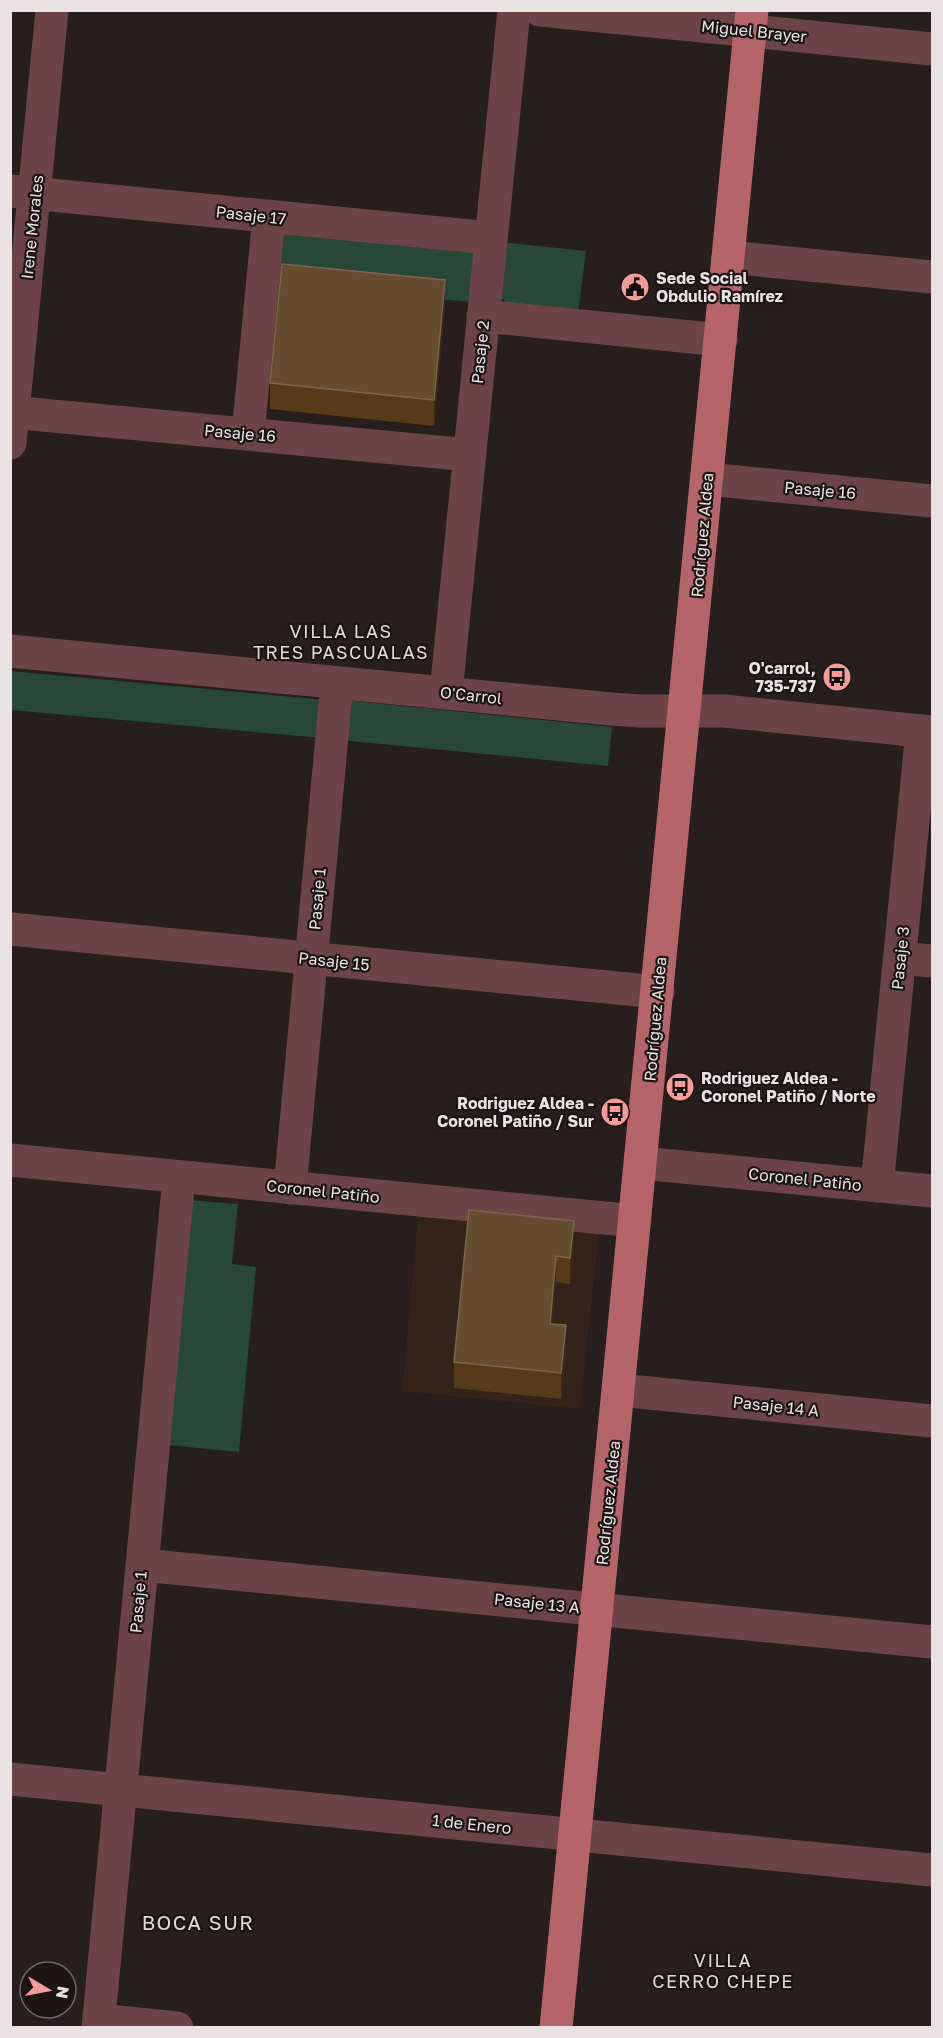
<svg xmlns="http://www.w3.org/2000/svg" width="943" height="2038" font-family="'Golos Text',sans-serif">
  <rect width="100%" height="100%" fill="#261f1c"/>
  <path fill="#34231b" d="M418,1217L599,1233L580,1409L402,1391Z"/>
  <path fill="#274737" d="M290,226L466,244L475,255L471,302L273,284L278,234Z
    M501,242L586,251L578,313L509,305L495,292Z
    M10,671L326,700L322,738L11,710Z
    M344,700L612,727L608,766L340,740Z
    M189,1200L238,1204L232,1264L256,1267L239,1452L167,1445Z"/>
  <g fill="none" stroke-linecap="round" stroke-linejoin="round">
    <path stroke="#6c4447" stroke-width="33" d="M540,10L932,49
      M10,191L491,238
      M728,257L932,277
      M483,316L721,340
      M10,412L470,455
      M248,434L269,216
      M10,443L52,10
      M707,479L932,501
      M10,651L611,709L640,711H724L932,732
      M446,693L514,10
      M10,929L658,992
      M900,958L932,961
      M10,1160L635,1221
      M641,1163L932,1191
      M877,1186L922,731
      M290,1188L337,683
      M619,1390L932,1421
      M142,1565L932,1642
      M10,1779L932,1870
      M99,2020L177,2028
      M98,2028L179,1177"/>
    <path stroke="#b5646c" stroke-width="33" d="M556,2028L752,10"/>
  </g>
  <path fill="#563a1a" d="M445,306L434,426L270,409V383Z
    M469,1210L574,1247L570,1284L556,1282L552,1324L566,1351L561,1399L454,1388V1362Z"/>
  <path fill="#3c2712" d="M445,280V306L434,426V400Z
    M574,1221V1247L570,1284V1258Z
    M556,1256V1282L550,1350V1324Z
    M566,1325V1351L561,1399V1373Z"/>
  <path fill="#664c2f" stroke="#7a644b" stroke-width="1.5" d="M282,264L445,280L434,400L270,383Z
    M469,1210L574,1221L570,1258L556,1256L550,1324L566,1325L561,1373L454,1362Z"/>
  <defs>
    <g id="civic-disc" transform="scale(1.5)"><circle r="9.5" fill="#f59b9a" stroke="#1c1612"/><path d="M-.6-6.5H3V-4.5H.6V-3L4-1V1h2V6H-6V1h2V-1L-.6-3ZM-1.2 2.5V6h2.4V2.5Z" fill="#111"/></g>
    <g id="bus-disc" transform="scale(1.5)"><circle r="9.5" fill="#f59b9a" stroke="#1c1612"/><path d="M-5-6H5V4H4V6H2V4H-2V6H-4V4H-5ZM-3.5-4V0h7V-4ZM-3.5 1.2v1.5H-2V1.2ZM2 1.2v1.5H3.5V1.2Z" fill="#111"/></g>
  </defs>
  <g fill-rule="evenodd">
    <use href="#civic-disc" x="635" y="287"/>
    <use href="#bus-disc" x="837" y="677"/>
    <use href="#bus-disc" x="680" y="1087"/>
    <use href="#bus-disc" x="615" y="1112"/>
  </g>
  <g text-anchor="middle" stroke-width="4.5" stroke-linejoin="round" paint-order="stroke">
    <g font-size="16" fill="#e8e3e1" stroke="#1c1612">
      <text transform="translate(754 31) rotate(6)" y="6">Miguel Brayer</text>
      <text transform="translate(251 215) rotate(6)" y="6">Pasaje 17</text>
      <text transform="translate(32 227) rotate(-84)" y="6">Irene Morales</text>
      <text transform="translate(480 352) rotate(-84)" y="6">Pasaje 2</text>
      <text transform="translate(240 433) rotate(5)" y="6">Pasaje 16</text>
      <text transform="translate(820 490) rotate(5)" y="6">Pasaje 16</text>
      <text transform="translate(702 535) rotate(-85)" y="6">Rodríguez Aldea</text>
      <text transform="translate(471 695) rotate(6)" y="6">O'Carrol</text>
      <text transform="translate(317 899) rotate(-85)" y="6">Pasaje 1</text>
      <text transform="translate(900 958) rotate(-84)" y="6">Pasaje 3</text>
      <text transform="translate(334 961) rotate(6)" y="6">Pasaje 15</text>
      <text transform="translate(655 1019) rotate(-85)" y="6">Rodríguez Aldea</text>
      <text transform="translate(805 1179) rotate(6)" y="6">Coronel Patiño</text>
      <text transform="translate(323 1191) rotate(6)" y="6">Coronel Patiño</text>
      <text transform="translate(776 1406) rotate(6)" y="6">Pasaje 14 A</text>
      <text transform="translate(608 1503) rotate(-84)" y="6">Rodríguez Aldea</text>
      <text transform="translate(138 1602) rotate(-85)" y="6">Pasaje 1</text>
      <text transform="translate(537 1603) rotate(6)" y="6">Pasaje 13 A</text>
      <text transform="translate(472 1824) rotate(6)" y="6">1 de Enero</text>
    </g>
    <g font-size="16" font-weight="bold" fill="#e8e3e1" stroke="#1c1612" text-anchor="start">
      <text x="656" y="284">Sede Social<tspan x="656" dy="18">Obdulio Ramírez</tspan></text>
      <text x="816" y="674" text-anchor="end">O'carrol,<tspan x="816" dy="18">735-737</tspan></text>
      <text x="701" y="1084">Rodriguez Aldea -<tspan x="701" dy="18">Coronel Patiño / Norte</tspan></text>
      <text x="594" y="1109" text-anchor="end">Rodriguez Aldea -<tspan x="594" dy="18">Coronel Patiño / Sur</tspan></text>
    </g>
    <g font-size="18" letter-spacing="1.5" fill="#e4dad5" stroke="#1c1612">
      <text x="341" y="638">VILLA LAS<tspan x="341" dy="21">TRES PASCUALAS</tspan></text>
      <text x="723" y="1967">VILLA<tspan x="723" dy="21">CERRO CHEPE</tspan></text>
    </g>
    <g font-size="20" letter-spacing="1.5" fill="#e4dad5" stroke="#1c1612">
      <text x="198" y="1930">BOCA SUR</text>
    </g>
  </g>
  <rect width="943" height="2038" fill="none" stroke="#e8e3e1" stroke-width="24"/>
  <g transform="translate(48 1990) rotate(100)"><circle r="28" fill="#1c1612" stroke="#6e6865" stroke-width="1.5"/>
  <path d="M0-4.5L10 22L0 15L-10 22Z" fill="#f59b9a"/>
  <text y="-9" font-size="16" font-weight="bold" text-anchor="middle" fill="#e8e3e1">N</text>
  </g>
</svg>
